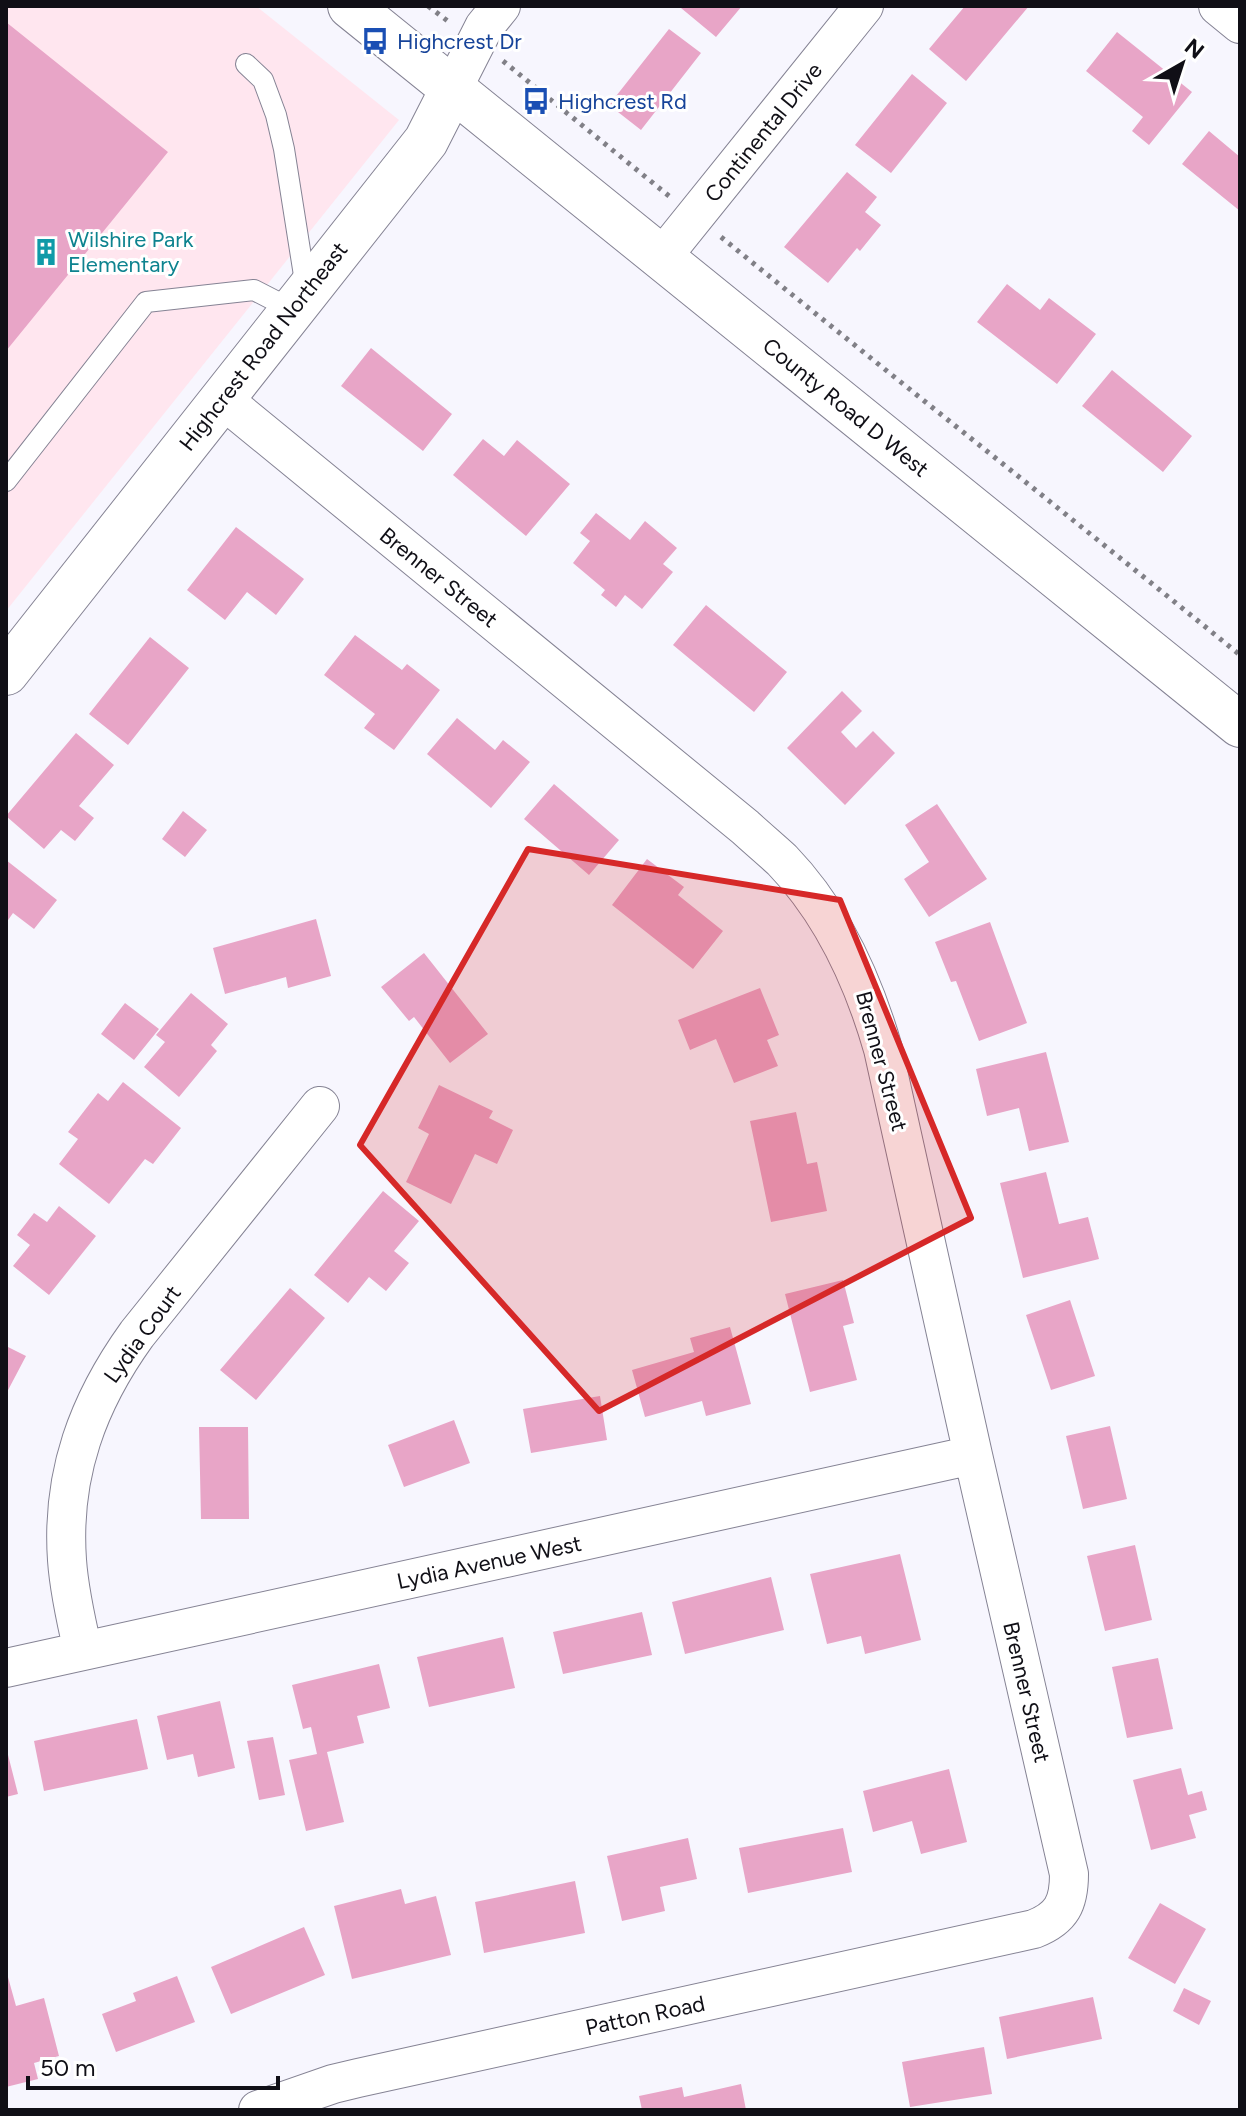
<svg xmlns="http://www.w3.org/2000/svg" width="1246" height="2116" font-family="Figtree,sans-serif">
  <rect width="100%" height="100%" fill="#f7f6fe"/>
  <path fill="#ffe6ef" d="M6,6H256L399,120L6,611Z"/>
  <path fill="#e8a5c7" d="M683,6H742L716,37L681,8Z
    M965,6H1029L966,81L929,49Z
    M6,22L168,152L6,351Z
    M669,29L701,53L641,130L609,105Z
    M1117,32L1192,92L1149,145L1132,131L1143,117L1086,71Z
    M912,74L947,103L891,173L855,145Z
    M1209,131L1240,157V211L1182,164Z
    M847,172L877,197L865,212L881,225L860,251L857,248L828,283L784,247Z
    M1007,284L1040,310L1049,298L1096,334L1057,384L977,322Z
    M371,348L452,414L423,451L341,386Z
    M1112,370L1192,436L1163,472L1082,406Z
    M483,439L504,456L517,440L570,484L526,536L453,475Z
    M596,513L630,540L645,521L677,548L663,564L673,572L642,609L625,595L616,607L601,595L605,590L573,563L590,541L580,533Z
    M236,527L304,579L276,615L247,592L225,620L187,590Z
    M706,605L787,672L754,712L673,645Z
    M355,635L402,670L407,664L440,690L394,750L364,728L375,714L324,675Z
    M150,637L189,668L128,745L89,714Z
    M842,691L862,711L841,732L856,748L873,731L895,753L845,805L787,748Z
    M457,718L495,750L503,740L530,762L491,808L427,754Z
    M76,733L114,765L79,806L94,818L75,841L61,830L44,849L6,816Z
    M554,784L619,840L589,875L524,819Z
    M937,804L987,879L929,917L904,879L929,862L905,825Z
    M183,811L207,830L185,857L162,839Z
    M647,859L684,887L678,895L723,931L693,969L612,905Z
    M6,860L57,900L34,929L13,913L6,923Z
    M316,919L331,976L288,988L286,977L225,994L213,948Z
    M990,922L1027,1023L979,1041L956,981L951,982L935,942Z
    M424,953L488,1034L450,1063L414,1017L409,1021L381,987Z
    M760,988L779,1035L767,1040L778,1066L734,1083L716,1039L690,1050L678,1020Z
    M191,993L228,1024L211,1045L217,1051L179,1097L144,1067L165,1042L156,1035Z
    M125,1003L159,1029L134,1060L101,1034Z
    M1046,1052L1069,1142L1029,1151L1019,1108L987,1116L976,1069Z
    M123,1082L181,1128L153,1164L145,1159L109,1204L59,1164L78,1139L68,1132L98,1093L108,1101Z
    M439,1085L493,1111L489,1118L513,1130L497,1164L475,1154L451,1204L406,1182L429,1134L418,1128Z
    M796,1112L807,1164L817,1162L827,1211L771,1222L750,1121Z
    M1046,1172L1059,1224L1088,1217L1099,1259L1023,1278L1000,1183Z
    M383,1191L419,1221L394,1251L409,1263L386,1291L369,1277L348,1303L314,1275Z
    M59,1206L96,1236L49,1295L13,1266L30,1245L17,1235L34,1213L47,1222Z
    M843,1280L854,1323L843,1326L857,1380L810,1392L785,1294Z
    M290,1288L325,1318L256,1400L220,1370Z
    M1070,1300L1095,1376L1051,1390L1026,1315Z
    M730,1327L751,1404L706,1416L702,1401L645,1417L632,1370L694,1352L690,1338Z
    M6,1346L26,1356L6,1394Z
    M600,1396L607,1440L531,1453L523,1409Z
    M454,1420L470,1463L404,1487L388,1445Z
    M1110,1426L1127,1499L1083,1509L1066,1436Z
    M199,1427H248L249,1519H201Z
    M1135,1545L1152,1620L1105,1631L1087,1556Z
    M900,1554L921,1640L865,1654L861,1636L827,1644L810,1574Z
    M771,1577L784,1630L685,1654L672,1602Z
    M642,1612L652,1655L563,1674L553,1632Z
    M503,1637L515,1688L429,1707L417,1657Z
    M1158,1658L1173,1729L1127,1738L1112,1667Z
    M379,1664L390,1708L357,1716L364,1743L327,1752L344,1822L306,1831L289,1760L317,1754L311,1727L303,1729L292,1685Z
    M220,1701L235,1768L198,1777L193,1754L167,1760L157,1716Z
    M137,1719L148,1769L44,1791L34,1741Z
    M273,1737L285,1795L259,1800L247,1741Z
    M6,1747L18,1794L6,1797Z
    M1181,1768L1188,1795L1202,1791L1207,1810L1189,1815L1196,1838L1151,1850L1133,1780Z
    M949,1769L967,1842L921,1854L912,1821L873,1832L863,1791Z
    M843,1828L852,1872L748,1893L739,1848Z
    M688,1838L697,1879L660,1887L665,1911L622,1921L607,1856Z
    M575,1881L585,1933L484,1953L475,1902Z
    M401,1889L405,1904L436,1896L451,1955L352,1979L334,1906Z
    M1160,1903L1206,1929L1175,1984L1128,1958Z
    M304,1927L325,1975L231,2014L211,1967Z
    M6,1970L16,2006L44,1998L59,2056L34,2063L38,2079L6,2087Z
    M177,1976L195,2022L116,2052L102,2014L136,2001L133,1993Z
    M1184,1988L1211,2001L1199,2025L1173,2011Z
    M1093,1997L1102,2039L1007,2059L999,2017Z
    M984,2047L992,2094L910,2107L902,2062Z
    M741,2084L746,2110H642L639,2096L682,2087L684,2097Z"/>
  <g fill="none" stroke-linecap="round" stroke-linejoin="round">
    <g stroke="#858394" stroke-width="22">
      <path id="service" d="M246,64L263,80L276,115L284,149L306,288
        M6,481L146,302L254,290L291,309"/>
    </g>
    <g stroke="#858394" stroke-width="40">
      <path id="minor" d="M1218,6L1240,24
        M453,88L484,27L501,6
        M662,257L864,6
        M221,398L745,827C757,838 770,849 782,860C833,913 863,979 883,1049L973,1455L1069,1874C1069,1903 1062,1918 1034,1929L358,2078L333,2084L258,2110
        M83,1651C76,1621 69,1590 67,1560C61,1474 88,1402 137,1334L320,1106
        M6,1668L973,1455"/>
    </g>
    <g stroke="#858394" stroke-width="46">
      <path id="tertiary" d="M6,673L426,141L453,88"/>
    </g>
    <g stroke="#858394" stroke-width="46">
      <path id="secondary" d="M350,6L1240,725"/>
    </g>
    <path stroke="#818087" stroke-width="5" stroke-dasharray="4 6" stroke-linecap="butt" d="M428,6L449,22
      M503,61L669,196
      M721,237C893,377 1068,515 1240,655"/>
    <use href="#service" stroke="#fff" stroke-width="20"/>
    <use href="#minor" stroke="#fff" stroke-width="38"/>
    <use href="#tertiary" stroke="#fff" stroke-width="44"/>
    <use href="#secondary" stroke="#fff" stroke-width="44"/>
  </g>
  <path fill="#d62828" fill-opacity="0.2" stroke="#d62828" stroke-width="6" stroke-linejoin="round" d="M528,849L840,900L971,1218L599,1411L360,1145Z"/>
  <defs>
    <g id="bus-bare" transform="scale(2.16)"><path d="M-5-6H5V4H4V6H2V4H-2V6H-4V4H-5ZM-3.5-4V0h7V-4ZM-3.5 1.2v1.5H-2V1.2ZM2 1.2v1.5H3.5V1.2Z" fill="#1a4fb4" stroke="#fff" stroke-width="2.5" paint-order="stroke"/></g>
    <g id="building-bare" transform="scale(2.16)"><path d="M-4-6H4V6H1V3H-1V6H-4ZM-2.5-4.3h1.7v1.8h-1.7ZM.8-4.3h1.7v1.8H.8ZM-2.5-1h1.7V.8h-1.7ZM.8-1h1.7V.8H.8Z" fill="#0f9aa8" stroke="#fff" stroke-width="2.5" paint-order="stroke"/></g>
  </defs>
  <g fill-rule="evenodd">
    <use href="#bus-bare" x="375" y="41"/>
    <use href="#bus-bare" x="536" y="101"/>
    <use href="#building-bare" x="46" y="252"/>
  </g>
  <g text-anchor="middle" stroke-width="6" stroke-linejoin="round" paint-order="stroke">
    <g font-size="22" fill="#164399" stroke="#fff" text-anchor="start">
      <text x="397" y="49">Highcrest Dr</text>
      <text x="558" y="109">Highcrest Rd</text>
    </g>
    <g font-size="22" fill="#100f16" stroke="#fff">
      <text transform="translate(763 132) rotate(-51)" y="8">Continental Drive</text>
      <text transform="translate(263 346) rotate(-52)" y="8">Highcrest Road Northeast</text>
      <text transform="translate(846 407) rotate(39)" y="8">County Road D West</text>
      <text transform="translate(439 577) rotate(39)" y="8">Brenner Street</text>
      <text transform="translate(882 1061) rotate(75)" y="8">Brenner Street</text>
      <text transform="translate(142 1334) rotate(-54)" y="8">Lydia Court</text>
      <text transform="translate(489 1562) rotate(-12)" y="8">Lydia Avenue West</text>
      <text transform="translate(1027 1692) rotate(77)" y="8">Brenner Street</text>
      <text transform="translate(645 2015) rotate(-12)" y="8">Patton Road</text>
    </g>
    <g font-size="22" fill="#0d838f" stroke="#fff" text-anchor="start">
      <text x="68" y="247">Wilshire Park<tspan x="68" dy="25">Elementary</tspan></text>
    </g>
  </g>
  <rect width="1246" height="2116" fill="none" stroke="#100f16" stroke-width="16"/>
  <g transform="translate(1182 64) rotate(39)" stroke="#ffffff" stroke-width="6" paint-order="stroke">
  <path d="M0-6L14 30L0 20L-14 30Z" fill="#100f16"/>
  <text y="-12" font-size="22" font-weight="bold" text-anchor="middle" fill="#100f16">N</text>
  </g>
  <path d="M28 2076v12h250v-12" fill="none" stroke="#100f16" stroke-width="4"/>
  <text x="40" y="2076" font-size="24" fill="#100f16" stroke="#ffffff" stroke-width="6" paint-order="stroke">50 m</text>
</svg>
